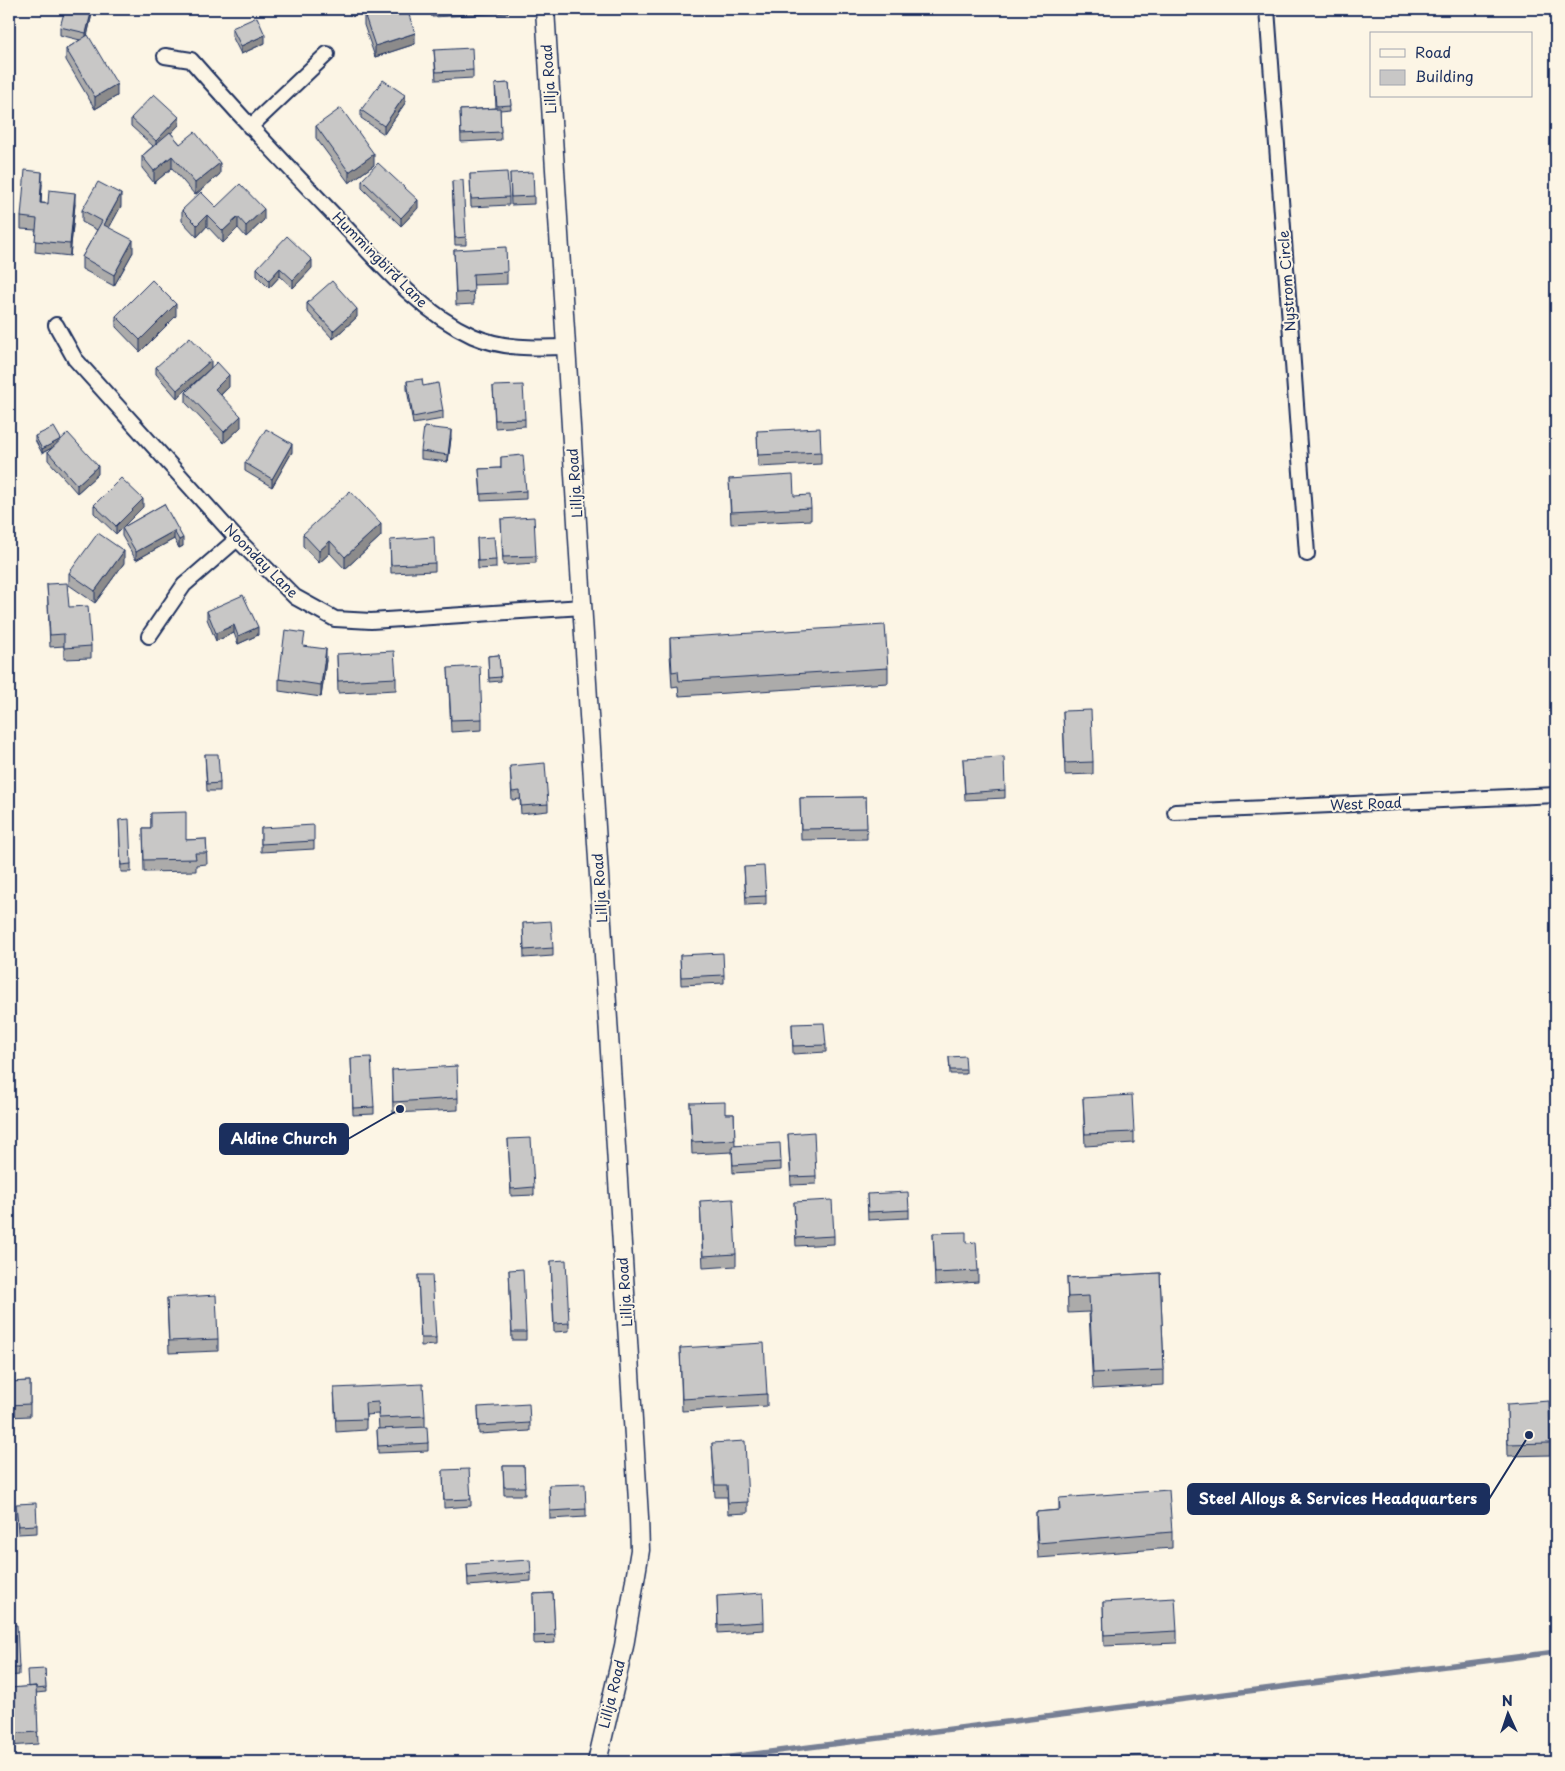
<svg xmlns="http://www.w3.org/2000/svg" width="1565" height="1771" font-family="'Playpen Sans',sans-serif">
  <rect width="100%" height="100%" fill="#fcf5e5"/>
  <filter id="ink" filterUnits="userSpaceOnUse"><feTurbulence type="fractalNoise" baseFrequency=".02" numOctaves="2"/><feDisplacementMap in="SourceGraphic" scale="10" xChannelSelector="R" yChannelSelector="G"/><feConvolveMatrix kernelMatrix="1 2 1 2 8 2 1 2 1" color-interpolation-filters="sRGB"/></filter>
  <g filter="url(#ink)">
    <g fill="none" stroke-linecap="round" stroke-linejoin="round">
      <path stroke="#767f94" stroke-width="5.5" d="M691,1762L1556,1652"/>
      <g stroke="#1b2f5e" stroke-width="18">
        <path id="minor" d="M1267,9L1307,554
          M165,56L191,60C238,114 287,166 337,218C378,261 418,311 473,336C503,349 534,348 566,347
          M250,127L327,54
          M56,325L75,359L237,539L295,597L335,619L371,621L583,607
          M149,636L184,585L237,539
          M1175,812L1556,795"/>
      </g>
      <g stroke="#1b2f5e" stroke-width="21">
        <path id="tertiary" d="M545,9L639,1517L640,1550L624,1646L597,1762"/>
      </g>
      <use href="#minor" stroke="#fcf5e5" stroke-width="14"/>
      <use href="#tertiary" stroke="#fcf5e5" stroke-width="18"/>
    </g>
    <path fill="#acabaa" stroke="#1b2f5e" d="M93,9L87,36L117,96L95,109L66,60V49L80,40L60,35V27Z
      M344,9H360L353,17Z
      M373,9H407L415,44L375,57L364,25V13L373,10Z
      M431,9H508V13L432,17Z
      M232,28L265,43L241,54L232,36Z
      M434,50L473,70V78L436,80Z
      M509,83L511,109L500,110L501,140L461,142L460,110L496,108L495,84Z
      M405,103L384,134L361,118V110Z
      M131,118L179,125L171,133L180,144L220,174L195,195L172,168L154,183L142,168V156L153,146L131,126Z
      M316,126L374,165L349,183L316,138Z
      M510,173L534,196V204L511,205Z
      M470,174L509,197V205L471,207Z
      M362,180L418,208L401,226L362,188Z
      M452,181L466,237V245H455Z
      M42,184L41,203L75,204L70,256L35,252L36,230L21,229V217Z
      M121,206L109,228L133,252L114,286L82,269V257L97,230L82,222V210Z
      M216,207L264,220L246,237L238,228L223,243L207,226L197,237L182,221V210Z
      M454,250L507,272V284L473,285L474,304L456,305Z
      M257,268H312L293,288L280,276L269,288L257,276Z
      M307,303L357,317L333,339L307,311Z
      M116,316H176L140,352L116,327Z
      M156,367L211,368L229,387L221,395L241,427L224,443L186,403V392L208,370L177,398L156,374Z
      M407,381L423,386L443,411V419L413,424L407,389Z
      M493,386L525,419V426L495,428Z
      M757,431L821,452V464L758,467Z
      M35,436L61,439L98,474L77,493L48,460V452L52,448L42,453L35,440Z
      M451,438L448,462L421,459V451Z
      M292,452L272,487L245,471V463Z
      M501,457L526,491V499L481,501L479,469L501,468Z
      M729,479L794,496L811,508V520L731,524Z
      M164,504L183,546L179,548L174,539L136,560L122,536V528Z
      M94,505L143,507L116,534L94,513Z
      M501,519L536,556V563L503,565Z
      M303,534L381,536L345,569L330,553L319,563L303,546Z
      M477,538L496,560V568L478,569Z
      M390,540L435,563V571L391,573Z
      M124,563L95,603L69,585V573Z
      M47,584L69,607L91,646V658L64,659V646L50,647Z
      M207,611L258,635L238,644L234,633L216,641L207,619Z
      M670,638L888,668V683L679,696L678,686L672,687L670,654Z
      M305,646L326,660L321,697L279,691V679Z
      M337,654L396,678V690L338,693Z
      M499,655L501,681L489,682L488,656Z
      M448,668L482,719V730L451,732Z
      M1063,711L1093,762V774L1065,775Z
      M205,754L220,783V791H207Z
      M963,759L1005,790V798L965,800Z
      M510,766L548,804V811L521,814L520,799L512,800Z
      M866,797L867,839L801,840L800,798Z
      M151,813L186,840L206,839L207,864L196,865V871L144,872L143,828H151Z
      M119,820L131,864V872H121Z
      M261,828L314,841V849L261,852Z
      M744,867L766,896V904L746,905Z
      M523,923L553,948V956L524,958Z
      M680,955L724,975V983L681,985Z
      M792,1024L826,1045V1052L793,1054Z
      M949,1057L966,1070V1074H950Z
      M351,1058L374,1107V1114L353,1115Z
      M392,1070L458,1098V1110L393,1113Z
      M1083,1098L1134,1132V1143L1085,1146Z
      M690,1103L725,1114H734L735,1145L781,1162V1170L733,1173L732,1152L692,1154Z
      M788,1134L816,1176V1184L791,1185Z
      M508,1139L534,1187V1195L511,1196Z
      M867,1194L909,1210V1218L868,1220Z
      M700,1201L736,1254V1266L703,1268Z
      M794,1202L834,1236V1244L796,1246Z
      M933,1233L966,1243L978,1271V1282L935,1285Z
      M551,1261L569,1323V1331L554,1332Z
      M509,1270L526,1332V1340H512Z
      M1160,1273L1164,1370V1385L1093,1389L1089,1312L1068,1313L1067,1278Z
      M418,1275L436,1338V1345L421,1346Z
      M167,1298L218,1339V1351L169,1353Z
      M680,1348L767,1394V1406L682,1411Z
      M30,1381V1416L9,1417L10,1456H9V1382Z
      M334,1388L425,1416V1427L428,1443V1451L378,1453L377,1429H379L378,1414L366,1415V1430L336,1432Z
      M1507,1404L1550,1443V1455L1508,1456Z
      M478,1407L530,1423V1431L479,1434Z
      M712,1443L748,1502V1513L728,1514L727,1497H715Z
      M503,1466H524L525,1495H504Z
      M443,1470L471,1499V1506L444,1508Z
      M549,1485L586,1509V1517L550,1519Z
      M1059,1498L1172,1532V1548L1038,1558L1036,1528V1512L1059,1510Z
      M16,1504L37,1525V1533L18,1534Z
      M467,1564L531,1573V1581L468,1586Z
      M9,1574L12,1625L19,1668V1675L9,1676Z
      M553,1593L555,1643L534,1644L533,1594Z
      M717,1596L764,1622V1630L718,1633Z
      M1103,1602L1177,1631V1643L1104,1646Z
      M45,1669L46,1692L36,1693L38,1744L9,1746V1688L28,1687Z"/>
    <path fill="#8c8b8b" stroke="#1b2f5e" d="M92,9H93L86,41V33Z
      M353,9H360L353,17Z
      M415,33V44L375,57V46Z
      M265,35V43L241,54V46Z
      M117,84V96L95,109V97Z
      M405,95V103L384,134V126Z
      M179,117V125L156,149V141Z
      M374,154V165L349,183V172Z
      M172,156V168L154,183V171Z
      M220,163V174L195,195V183Z
      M42,172V184L40,215V203Z
      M75,193V204L70,256V244Z
      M121,194V206L104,237V225Z
      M418,200V208L401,226V218Z
      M264,209V220L246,237V226Z
      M207,215V226L197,237V225Z
      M238,217V228L223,243V231Z
      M133,240V252L114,286V275Z
      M312,260V268L293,288V280Z
      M280,268V276L269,288V280Z
      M176,304V316L140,352V340Z
      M357,309V317L333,339V331Z
      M211,360V368L177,398V390Z
      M229,375V387L215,400V389Z
      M241,416V427L224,443V432Z
      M451,430V438L448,462V455Z
      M61,439V443L42,453V449Z
      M292,444V452L272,487V479Z
      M98,466V474L77,493V485Z
      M143,499V507L116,534V526Z
      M381,524V536L345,569V557Z
      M174,531V539L136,560V552Z
      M183,538V546L179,548V540Z
      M330,541V553L319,563V551Z
      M124,551V563L95,603V591Z
      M234,625V633L216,641V633Z
      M258,627V635L238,644V636Z
      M326,649V660L321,697V685Z"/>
    <path fill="#c8c7c6" stroke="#1b2f5e" d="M65,9H92L86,33L60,27Z
      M377,9H407L415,33L375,46L364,13Z
      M257,17L265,35L241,46L232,28Z
      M88,35L117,84L95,97L66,49Z
      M472,48L473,70L436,72L434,50Z
      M383,80L405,95L384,126L361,110Z
      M509,83L511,105L497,106L495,84Z
      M154,94L179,117L156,141L131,118Z
      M341,108L374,154L349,172L316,126Z
      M500,108L501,132L461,134L460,110Z
      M170,132L180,144L195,132L220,163L195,183L172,156L154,171L142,156Z
      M378,163L418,200L401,218L362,180Z
      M25,170L42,172L40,203L48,204L49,190L75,193L70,244L35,241L37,219L21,217Z
      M507,172L509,197L471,199L470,174Z
      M533,172L534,196L511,197L510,173Z
      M463,180L466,237L455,238L452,181Z
      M98,182L121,194L104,225L133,240L114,275L82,257L102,221L82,210Z
      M240,184L264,209L246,226L238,217L223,231L207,215L197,225L182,210L201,192L216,207Z
      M287,236L312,260L293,280L280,268L269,280L257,268Z
      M506,247L507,272L473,274L474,292L456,293L454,250Z
      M152,280L176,304L140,340L116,316Z
      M332,281L357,309L333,331L307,303Z
      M190,337L211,360L177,390L156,367Z
      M217,362L229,375L215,389L241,416L224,432L186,392Z
      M422,379L423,386L438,383L443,411L413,417L407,381Z
      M523,385L525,419L495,420L493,386Z
      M54,427L61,439L42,449L35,436Z
      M424,427L451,430L448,455L421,451Z
      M820,428L821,452L758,455L757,431Z
      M266,429L292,444L272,479L245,463Z
      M68,433L98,466L77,485L48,452Z
      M523,455L526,491L481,494L479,469L501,468V457Z
      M793,475L794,496L810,495L811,508L731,512L729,479Z
      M121,478L143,499L116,526L94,505Z
      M350,491L381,524L345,557L330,541L319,551L303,534Z
      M164,504L183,538L179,540L174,531L136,552L122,528Z
      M534,517L536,556L503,557L501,519Z
      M98,533L124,551L95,591L69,573Z
      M434,537L435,563L391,565L390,540Z
      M494,537L496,560L478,561L477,538Z
      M67,583L69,607L88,606L91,646L64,648V634L50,635L47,584Z
      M243,595L258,627L238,636L234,625L216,633L207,611Z
      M885,625L888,668L679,681L678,671L672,672L670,638Z
      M285,630L305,633L303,646L326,649L321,685L279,679Z
      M394,651L396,678L338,681L337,654Z
      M499,655L501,677L489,678L488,656Z
      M480,666L482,719L451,720L448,668Z
      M1091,710L1093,762L1065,763L1063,711Z
      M205,754H218L220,783L207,784Z
      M1004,757L1005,790L965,793L963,759Z
      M545,763L548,804L521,806L520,791L512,792L510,766Z
      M866,797L867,828L801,829L800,798Z
      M186,812V840L206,839L207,853H195L196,859L144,860L143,828H151V813Z
      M129,819L131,864L121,865L119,820Z
      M314,825V841L261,844V828Z
      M764,866L766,896L746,897L744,867Z
      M551,921L553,948L524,950L523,923Z
      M723,953L724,975L681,977L680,955Z
      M824,1023L826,1045L793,1046L792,1024Z
      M965,1056L966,1070H950L949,1057Z
      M371,1057L374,1107L353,1108L351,1058Z
      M457,1066L458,1098L393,1102L392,1070Z
      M1132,1095L1134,1132L1085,1134L1083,1098Z
      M725,1102V1114H734L735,1140L692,1142L690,1103Z
      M814,1132L816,1176L791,1177L788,1134Z
      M531,1138L534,1187L511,1189L508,1139Z
      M780,1143L781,1162L733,1165L732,1146Z
      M908,1192L909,1210L868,1212L867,1194Z
      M733,1199L736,1254L703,1256L700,1201Z
      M832,1200L834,1236L796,1238L794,1202Z
      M966,1232V1243L976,1242L978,1271L935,1273L933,1233Z
      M566,1260L569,1323L554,1324L551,1261Z
      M523,1269L526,1332H512L509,1270Z
      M1160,1273L1164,1370L1093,1373L1089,1296L1068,1297L1067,1278Z
      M418,1275H432L436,1338H421Z
      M216,1295L218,1339L169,1341L167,1298Z
      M764,1343L767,1394L682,1399L680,1348Z
      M30,1381V1404L9,1405V1382Z
      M423,1384L425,1416L379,1418L378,1402L365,1403L366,1419L336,1420L334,1388Z
      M1549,1401L1550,1443L1508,1444L1507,1404Z
      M529,1404L530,1423L479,1426L478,1407Z
      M9,1412L10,1444H9Z
      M427,1427L428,1443L378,1446L377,1429Z
      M745,1441L748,1502L728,1503L727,1485H715L712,1443Z
      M503,1466H524L525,1487H504Z
      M469,1469L471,1499L444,1500L443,1470Z
      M585,1484L586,1509L550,1511L549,1485Z
      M1169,1490L1172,1532L1038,1543L1036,1512L1060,1510L1059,1498Z
      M36,1503L37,1525L18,1526L16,1504Z
      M530,1560L531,1573L468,1578L467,1564Z
      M9,1574H10L12,1617L9,1618Z
      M553,1593L555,1635L534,1636L533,1594Z
      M763,1593L764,1622L718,1625L717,1596Z
      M1175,1598L1177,1631L1104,1635L1103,1602Z
      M9,1625H17L19,1668H9Z
      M45,1669L46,1688L36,1689V1686L28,1687L27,1670Z
      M36,1686L38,1732L9,1734V1688Z
      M1150,1755L1151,1762H1107V1757Z"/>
  </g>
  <g text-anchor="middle" stroke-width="4" stroke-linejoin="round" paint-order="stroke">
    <g font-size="14" fill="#1b2f5e" stroke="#fcf5e5">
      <text transform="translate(549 79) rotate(-94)" y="5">Lillja Road</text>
      <text transform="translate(380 260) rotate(45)" y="5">Hummingbird Lane</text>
      <text transform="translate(1287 281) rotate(-94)" y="5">Nystrom Circle</text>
      <text transform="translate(575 483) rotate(-94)" y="5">Lillja Road</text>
      <text transform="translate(261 561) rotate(45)" y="5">Noonday Lane</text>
      <text transform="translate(1366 804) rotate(-2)" y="5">West Road</text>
      <text transform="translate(600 888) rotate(-94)" y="5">Lillja Road</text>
      <text transform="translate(625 1292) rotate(-94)" y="5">Lillja Road</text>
      <text transform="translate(612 1694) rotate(-76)" y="5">Lillja Road</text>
    </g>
  </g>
  <path fill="none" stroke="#1b2f5e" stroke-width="2" d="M400 1109L348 1139M1529 1435L1489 1499"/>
  <g fill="#1b2f5e" stroke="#fcf5e5" stroke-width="2">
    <circle cx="400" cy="1109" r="5"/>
    <circle cx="1529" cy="1435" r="5"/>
  </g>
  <g fill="#1b2f5e" stroke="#1b2f5e" stroke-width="2">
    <rect x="220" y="1124" width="128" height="30" rx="5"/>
    <rect x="1188" y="1484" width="301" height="30" rx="5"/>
  </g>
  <g font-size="15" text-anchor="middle" font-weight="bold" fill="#fff">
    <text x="284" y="1144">Aldine Church</text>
    <text x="1338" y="1504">Steel Alloys &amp; Services Headquarters</text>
  </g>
  <rect width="1565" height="1771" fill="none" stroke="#fcf5e5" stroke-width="30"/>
  <rect x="15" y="15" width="1535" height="1741" fill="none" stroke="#1b2f5e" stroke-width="2" filter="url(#ink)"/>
  <rect x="1370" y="32" width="162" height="65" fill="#fcf5e5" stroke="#a2a6af"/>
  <rect x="1380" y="49" width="25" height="8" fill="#fcf5e5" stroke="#a2a6af"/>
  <text x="1415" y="58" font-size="15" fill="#1b2f5e">Road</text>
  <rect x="1380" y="70" width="25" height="15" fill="#c8c7c6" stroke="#a2a6af"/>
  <text x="1415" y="82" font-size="15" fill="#1b2f5e">Building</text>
  <g transform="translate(1508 1714) rotate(357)" stroke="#fcf5e5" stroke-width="4" paint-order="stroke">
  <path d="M0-4L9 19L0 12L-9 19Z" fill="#1b2f5e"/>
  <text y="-8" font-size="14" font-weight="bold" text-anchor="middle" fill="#1b2f5e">N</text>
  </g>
</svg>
